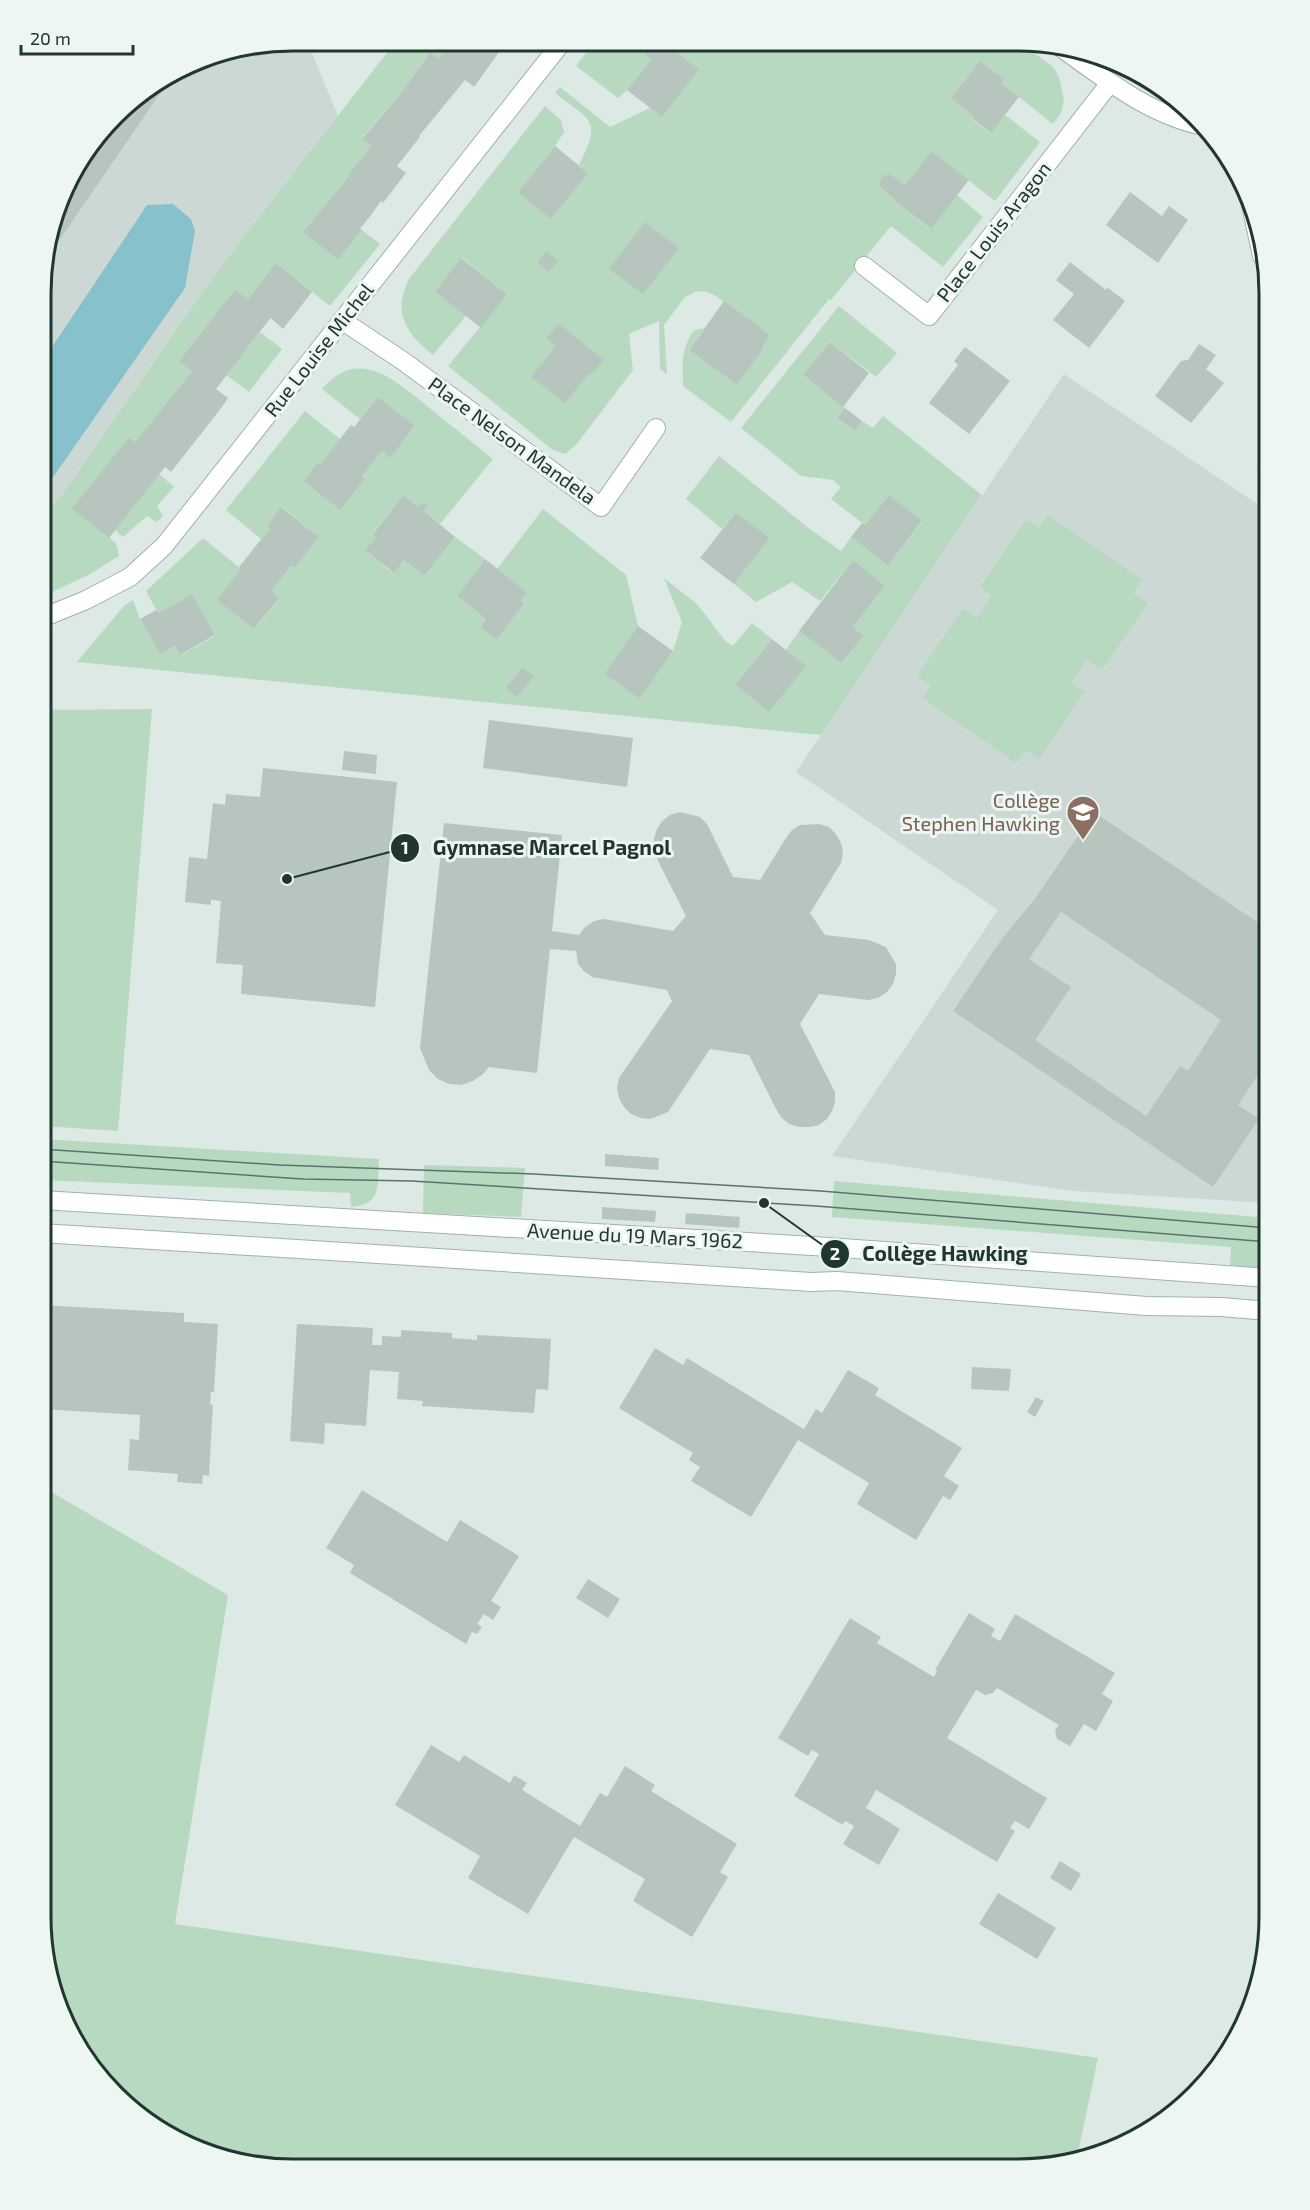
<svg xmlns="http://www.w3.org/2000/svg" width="1310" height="2210" font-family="'Exo 2',sans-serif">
  <rect width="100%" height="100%" fill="#dde9e4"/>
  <path fill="#ccd8d3" d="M293,41H307L338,116L215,274L59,499L42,511L43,260L67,181L126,103L196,60Z
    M1064,374L1269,512V1203L1073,1191L832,1156L998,910L796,772Z"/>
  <path fill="#b7d9c0" d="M396,41H453L439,59L429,53L398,97L362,138L371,146L348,175L349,176L303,232L338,260L362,230L380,244L330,306L276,263L248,299L235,289L179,361L192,371L135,442L129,437L73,509L116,543L119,556L90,574L42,597V511L59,499L215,274Z
    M595,41L654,42L644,54L651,60L627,90L618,98L576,66Z
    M663,42H895L903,49L908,42L1021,43L1053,67L1059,77L1064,100L1061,113L1053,124L1001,83L1003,79L980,61L951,98L974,117L973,120L990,133L1005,115L1040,142L995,201L931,151L905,185L890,174L884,175L879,181L880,187L894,199L893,200L930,229L957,195L983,217L943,267L891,226L831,300L829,299L731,422L683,386C683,363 680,350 694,330L704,328L689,350L737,385L762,351L761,350L770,335L714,295L704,291L695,292L685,297L664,325L667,374L660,369L659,321L629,334L633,370L576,445L565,454L553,450L448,366L507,294L462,258L435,292L466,316L433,355C406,333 392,313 409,279L545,106L561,120L564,132L555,146L518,192L588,173L579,165C602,119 592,122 555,93L560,87L610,127L650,108L699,69Z
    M839,306L897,353L876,377L830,342L804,376L845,408L837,418L853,431L862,421L873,428L883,416L982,495L821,735L77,662L124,606L133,600L140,619L160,654L175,646L181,655L215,636L192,594L158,613L146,591L203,538L241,569L255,629L279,598L271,591L291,566L295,568L319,537L282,507L267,526L270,528L261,539L226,510L305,411L340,439L320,464L317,463L303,481L340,510L365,479L362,476L382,451L390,457L415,427L378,397L360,419L322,389C360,344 398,383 432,410C452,426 473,443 493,459L440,524L424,511L427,506L423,502L418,507L403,495L372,534L376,538L366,551L393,573L404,560L424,576L455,537L485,559L457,596L486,619L480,627L496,639L524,604L521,601L528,593L497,569L543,509L626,575L638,626L604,674L640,699L673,651L682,622L664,578L698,605L725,641L733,646L752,623L772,639L735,685L769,712L805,666L786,650L799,631L841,663L864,636L853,627L885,586L853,560L820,601L792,582L756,602L734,584L770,538L736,512L722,529L686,499L719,456L811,530L841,551L851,537L888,566L922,522L889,495L865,525L831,499L841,487L833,480L801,476L741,428Z
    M260,332L282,349L249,392L226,375Z
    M159,474L174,487L157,506L163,516L157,522L147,516L123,537L115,530Z
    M1048,515L1142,580L1133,593L1148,603L1102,670L1087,660L1071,683L1085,692L1039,759L1025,750L1016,763L922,698L931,685L917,676L963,608L977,618L992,596L980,587L1026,520L1039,528Z
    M152,709L118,1131L42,1126V710Z
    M41,1139L379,1159C377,1185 383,1204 351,1207L350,1193L41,1180Z
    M424,1165L525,1168L521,1217L423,1213Z
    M834,1181L1269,1218V1270L1230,1265L1231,1247L832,1217Z
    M41,1486L228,1595L175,1924L1098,2058L1077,2158L1018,2169L260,2167L196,2150L139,2118L93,2071L60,2014L41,1917Z"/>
  <path fill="#87c2cc" d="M173,204L191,219L195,231L185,288L42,493V362L147,205Z"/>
  <path fill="#b6c6bf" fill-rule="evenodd" d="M453,41H507L474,87L465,80L419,136L420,137L397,166L406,173L383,203L381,201L371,215L360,229L362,230L338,260L303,232L349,176L348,175L371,146L362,139L398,97L430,52L439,59Z
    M654,42H663L699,69L662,117L627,90L651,60L644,54Z
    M980,61L1004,79L1001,83L1019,97L991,133L973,119L974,117L951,98Z
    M174,73L43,264L67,181L126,103Z
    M555,146L588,173L551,219L518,192Z
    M931,151L969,180L931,229L893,200L894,199L880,187L879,181L884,175L890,174L905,185Z
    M1130,192L1162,216L1169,206L1188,220L1158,263L1106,225Z
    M645,222L679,248L643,294L609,269Z
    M546,251L558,261L549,272L537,262Z
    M461,258L507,294L481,328L435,292Z
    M1070,262L1106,290L1107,287L1125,301L1089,348L1053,320L1074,294L1056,280Z
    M276,263L312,292L283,329L271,318L265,325L216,389L228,398L222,407L171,472L165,467L109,538L72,509L129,437L135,442L192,371L179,361L235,289L248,299Z
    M724,301L770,335L761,350L762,351L737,385L689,350Z
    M559,324L604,360L591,375L589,373L565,403L531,377L556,346L546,338Z
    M830,342L869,373L843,407L803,375Z
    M1199,344L1216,355L1206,369L1224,383L1191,423L1155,396L1181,361L1188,360Z
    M965,347L1010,381L969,434L929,403L958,365L954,361Z
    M378,397L415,426L390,458L382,451L362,476L365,479L340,510L303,481L318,462L320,464L351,425L354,427Z
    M845,408L862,421L854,431L837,418Z
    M1269,440V477L1257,469L1266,455L1261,452Z
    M403,495L418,507L422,502L428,506L424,511L455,537L424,576L404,560L394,573L365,550L376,538L372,535Z
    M889,495L922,521L888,566L851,537L862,523L865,525Z
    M281,507L319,537L295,568L291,566L271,591L279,598L254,629L217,600L241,569L239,567L270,528L267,526Z
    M736,512L770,538L734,584L700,558Z
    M485,559L528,593L521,601L524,604L496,640L480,627L486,619L457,596Z
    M853,560L885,586L853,627L864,636L841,663L799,631Z
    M192,594L215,635L180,655L175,646L160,654L140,619L156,610L158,613Z
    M638,626L673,651L640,699L604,674Z
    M772,639L806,666L769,712L735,685Z
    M522,668L534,676L517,697L506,688Z
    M489,720L633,738L627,787L483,768Z
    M344,751L377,755L376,774L342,770Z
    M263,768L397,782L375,1007L241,994L243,965L216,963L221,901L211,900V905L185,902L189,857L207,859L213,803L225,805L226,794L260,797Z
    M680,812L700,817L707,824L733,877L760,880L786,838L792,830L800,825L819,824L829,827L836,834L841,843L843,853L841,863L810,913L825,935L869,940L886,947L896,964V974L893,984L887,992L878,998L868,1000L819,994L800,1024L835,1092V1102L832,1111L827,1119L819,1125L809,1127H799L789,1124L781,1117L776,1109L749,1055L710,1049L668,1112L650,1119L640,1118L631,1114L624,1107L619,1098L617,1088L619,1078L672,1001L667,990L592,977L584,971L578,964L576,951L550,949L537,1073L489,1067L483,1074L473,1081L461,1085L449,1084L438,1079L429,1070L420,1048L444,823L562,835L552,931L579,935L585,927L594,921L604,919L673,931L686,916L656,857L653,848L654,838L657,829L662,821L670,815Z
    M1094,812L1269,930V1058L1238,1105L1259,1119L1213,1187L953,1011L1001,940L1037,896ZM1061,912L1221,1020L1188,1071L1180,1066L1146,1116L1035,1040L1071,987L1029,959Z
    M605,1154L659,1158L658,1170L605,1166Z
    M602,1207L656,1211L655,1222L602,1219Z
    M686,1213L740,1217L739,1228L685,1224Z
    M41,1305L184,1313V1322L218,1324L214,1392H211L210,1405L213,1404L209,1476L203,1475L202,1484L177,1482L178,1474L128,1470L130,1439L139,1440L140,1415L41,1409Z
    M297,1324L373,1328L372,1345H382V1336L401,1337V1330L452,1333V1338L477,1340V1335L551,1339L548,1390L536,1389L534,1413L422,1406L423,1401L397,1399L399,1372L370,1370L366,1426L325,1423L324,1444L290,1441Z
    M655,1348L683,1365L687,1358L804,1429L816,1409L822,1413L848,1370L879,1388L875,1395L962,1448L944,1476L959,1486L950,1500L943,1496L916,1540L857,1504L869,1483L798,1440L751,1517L691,1481L700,1467L689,1460L693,1453L619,1408Z
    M972,1367L1011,1369L1009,1391L971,1389Z
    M1036,1397L1044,1401L1035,1417L1027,1412Z
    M362,1490L447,1542L460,1520L519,1556L491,1601L501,1607L493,1620L484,1614L477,1624L482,1627L477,1634L472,1632L466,1644L350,1573L354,1565L326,1548Z
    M588,1579L620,1599L608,1618L576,1598Z
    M969,1613L995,1629L991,1636L1000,1641L1015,1614L1115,1673L1102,1694L1113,1701L1096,1731L1084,1724L1070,1746L1057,1739L1055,1730L1059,1725L997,1688L993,1693L985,1695L976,1690L947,1738L1047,1798L1029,1829L1015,1821L1010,1828L1015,1831L997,1862L876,1790L866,1808L900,1829L879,1865L843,1844L854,1826L845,1821L843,1825L794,1796L819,1754L812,1750L808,1756L778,1738L850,1618L881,1637L877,1643L934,1677L937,1671L935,1670Z
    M431,1745L459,1762L464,1755L510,1783L514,1775L527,1783L522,1790L580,1826L600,1793L607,1797L625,1766L655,1785L651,1791L737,1844L720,1872L728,1877L692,1937L633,1901L645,1879L574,1837L528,1914L468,1878L480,1856L395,1805Z
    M1060,1861L1081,1874L1071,1891L1050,1878Z
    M998,1893L1056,1928L1037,1959L979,1924Z"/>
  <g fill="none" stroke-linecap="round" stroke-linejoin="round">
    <g stroke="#a1b0ab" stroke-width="20">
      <path id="street" d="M1056,44C1101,76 1148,115 1204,126
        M1248,191L1262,256
        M864,266L929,316L1110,83
        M343,321L403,361L601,507L656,428
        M42,618L86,600L130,577L164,546L563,41"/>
    </g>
    <g stroke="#9db4ab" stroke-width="20">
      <path id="secondary" d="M41,1200L813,1246L1269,1278
        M41,1233C298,1249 554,1265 811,1282L837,1281L1146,1306L1221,1307L1269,1311"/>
    </g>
    <use href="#street" stroke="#fff" stroke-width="18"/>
    <use href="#secondary" stroke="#fff" stroke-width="18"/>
    <path stroke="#5a736c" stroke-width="1.5" d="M41,1149L279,1165L534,1174L821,1191L1269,1228
      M41,1161L303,1179L412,1181L816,1206L1269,1242"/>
  </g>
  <defs>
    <g id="school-pin" transform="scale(1.725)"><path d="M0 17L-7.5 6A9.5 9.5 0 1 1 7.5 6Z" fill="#8d6e63" stroke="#edf6f1"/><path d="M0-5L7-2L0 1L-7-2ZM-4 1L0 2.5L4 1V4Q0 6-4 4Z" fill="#fff"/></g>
  </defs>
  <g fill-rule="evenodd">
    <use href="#school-pin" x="1083" y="812"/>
  </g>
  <g text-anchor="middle" stroke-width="6" stroke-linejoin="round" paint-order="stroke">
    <g font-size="20" fill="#203731" stroke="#edf6f1">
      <text transform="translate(994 232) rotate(-52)" y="7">Place Louis Aragon</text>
      <text transform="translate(319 350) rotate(-52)" y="7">Rue Louise Michel</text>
      <text transform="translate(512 441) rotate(36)" y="7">Place Nelson Mandela</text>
      <text transform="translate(635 1236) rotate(3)" y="7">Avenue du 19 Mars 1962</text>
    </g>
    <g font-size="20" fill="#785e54" stroke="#edf6f1" text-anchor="end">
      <text x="1060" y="808">Collège<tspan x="1060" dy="23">Stephen Hawking</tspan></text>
    </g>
  </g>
  <path d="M0 0H1310V2210H0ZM293 51H1017A242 242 0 0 1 1259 293V1917A242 242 0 0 1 1017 2159H293A242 242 0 0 1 51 1917V293A242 242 0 0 1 293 51Z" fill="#edf6f1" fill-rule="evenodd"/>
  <path fill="none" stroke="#203731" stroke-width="3" d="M293 51H1017A242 242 0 0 1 1259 293V1917A242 242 0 0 1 1017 2159H293A242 242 0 0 1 51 1917V293A242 242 0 0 1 293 51Z"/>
  <path fill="none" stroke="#203731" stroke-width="2" d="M287 879L405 848M764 1203L835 1254"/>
  <g fill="#203731" stroke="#edf6f1" stroke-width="2">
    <circle cx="287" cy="879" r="6"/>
    <circle cx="764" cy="1203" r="6"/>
    <circle cx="405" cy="848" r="15"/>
    <circle cx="835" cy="1254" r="15"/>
  </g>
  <g font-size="18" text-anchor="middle" font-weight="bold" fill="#fff">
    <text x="405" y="854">1</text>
    <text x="835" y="1260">2</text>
  </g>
  <g font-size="21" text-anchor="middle" font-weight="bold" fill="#203731" stroke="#edf6f1" stroke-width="6" stroke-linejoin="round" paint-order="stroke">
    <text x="552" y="855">Gymnase Marcel Pagnol</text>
    <text x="945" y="1261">Collège Hawking</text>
  </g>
  <path d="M21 45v9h112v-9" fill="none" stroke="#203731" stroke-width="3"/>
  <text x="30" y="45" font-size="18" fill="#203731" stroke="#edf6f1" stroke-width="4.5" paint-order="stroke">20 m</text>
</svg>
